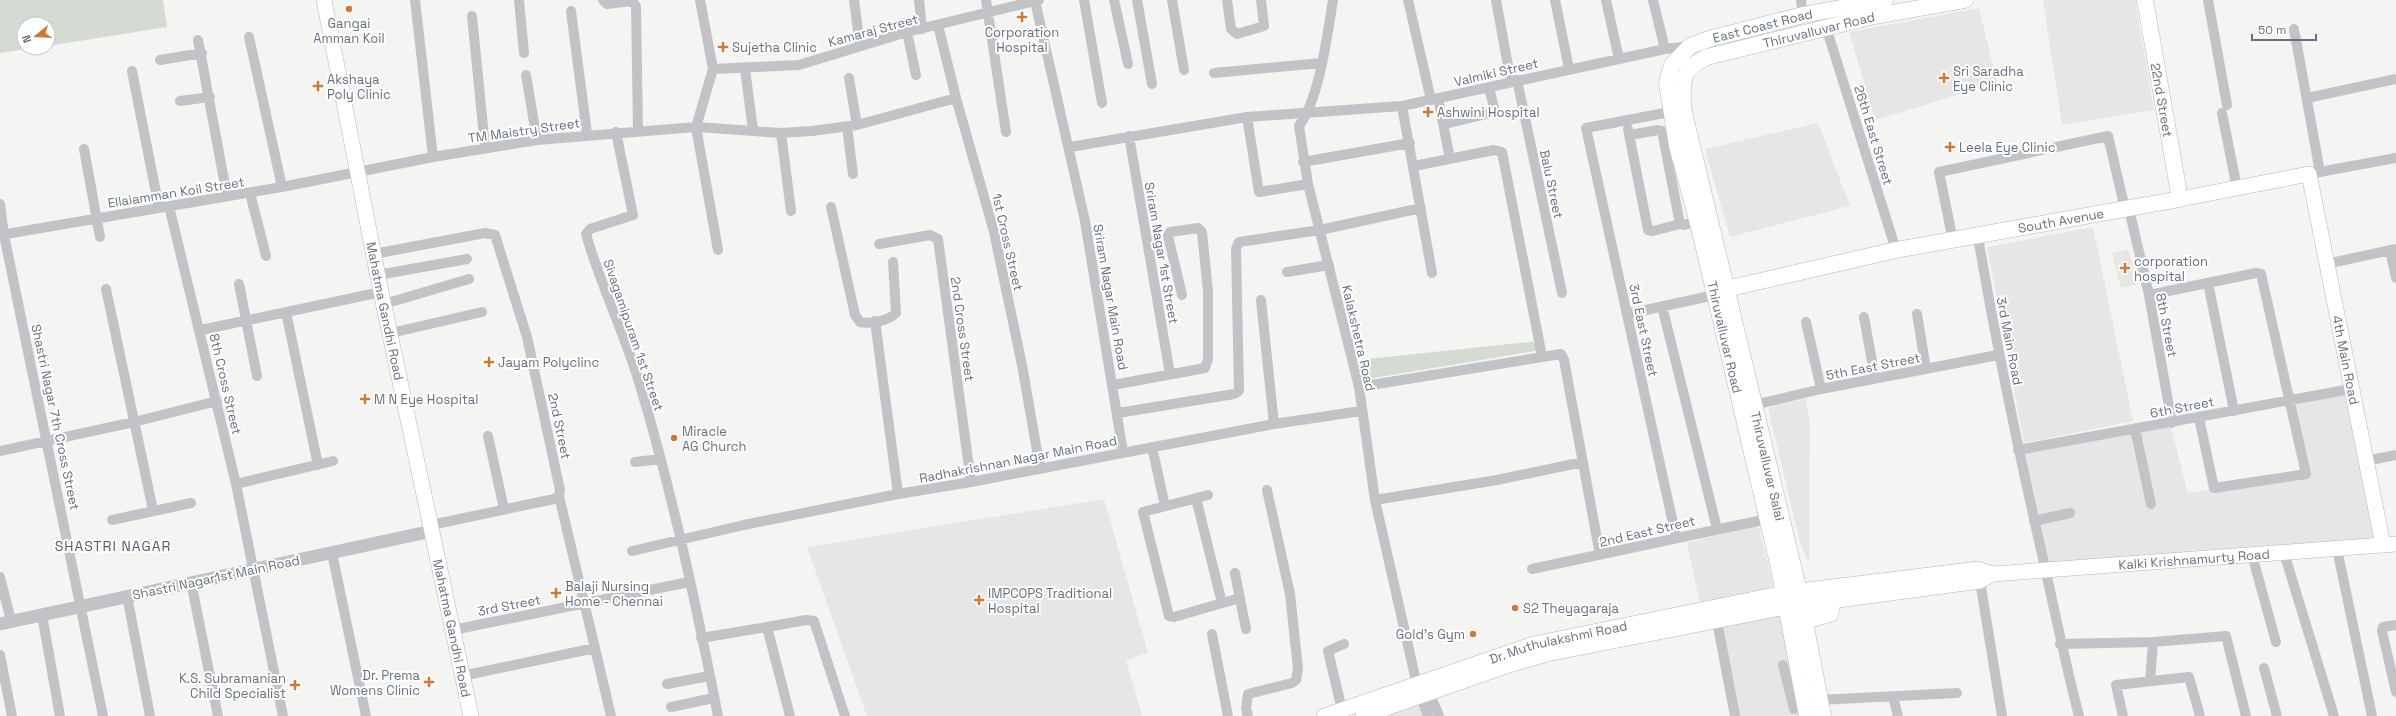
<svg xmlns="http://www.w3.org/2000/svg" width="2396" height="716" font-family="'Space Grotesk',sans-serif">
  <rect width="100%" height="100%" fill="#f4f5f2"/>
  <path fill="#e5e6e5" d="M2043,0H2135L2154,110L2062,125Z
    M1979,8L1997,83L1875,120L1849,32Z
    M1818,123L1850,206L1730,237L1705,149Z
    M2093,227L2133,421L2024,443L1987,247Z
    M2128,249L2138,284L2121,288L2112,253Z
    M2351,389L2376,538L2049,566L2021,452L2170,424L2188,493L2306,474L2291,400Z
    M1806,398L1810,425L1809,563L1801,546L1768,408Z
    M1104,499L1148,653L1126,660L1142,716H867L807,547Z
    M1758,525L1773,584L1768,592L1700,603L1687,543Z
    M1785,613L1805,716H1737L1723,626Z
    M1421,697L1428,716H1363Z"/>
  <path fill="#d5dbd3" d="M0,0H163L167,27L48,46V24H24V48H33L0,53Z
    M1538,341L1541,350L1362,380L1358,360Z"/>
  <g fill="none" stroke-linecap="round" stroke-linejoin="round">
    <g stroke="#b3b6bb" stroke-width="16">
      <g id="secondary">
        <path id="s1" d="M324,0L381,292L471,716"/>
        <path id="s2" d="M2180,199L2309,174L2383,545"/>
        <path id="s3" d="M1324,716L1534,644L1784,593L1978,569L1993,574L2396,544"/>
        <path d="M1363,716L1509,665L1547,654L1786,607L1980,581L1993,574"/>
      </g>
    </g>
    <g stroke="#b4b6ba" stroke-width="17">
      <g id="primary">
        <path id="s4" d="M1726,289L1896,250L2180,199L2145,0"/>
        <path d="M1804,621L1830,614L1832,603"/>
        <path id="s5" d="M1807,716L1779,568L1700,231L1677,146L1667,83L1672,65L1690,46L1709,39L1803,15L1885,0"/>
        <path id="s6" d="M1823,716L1799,591L1683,108C1683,80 1679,71 1707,57L1870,17L1965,0"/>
      </g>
    </g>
    <path stroke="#c1c3c6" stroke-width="10" d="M415,0L433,157
      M519,0L524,53
      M603,0L607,4L632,1L636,6L638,131
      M700,0L713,69L696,127L718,250
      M854,0L860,46
      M919,0L922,29
      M986,0L1006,132
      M1084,0L1102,103
      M1114,0L1128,64
      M1137,0L1152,84
      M1172,0L1184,70
      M1227,0L1231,29L1237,34L1264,26L1261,0
      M1333,0C1327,36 1320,97 1299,126L1308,184L1359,387L1375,500L1417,685
      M1408,0L1431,100
      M1496,0L1511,82
      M1555,0L1569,69
      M1606,0L1619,59
      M1653,0L1665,49
      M1801,0L1803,15
      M2208,0L2227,105
      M1035,1L1085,221L1123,452
      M571,11L587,134
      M472,16L485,147
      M938,25L956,98L994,232L1022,365L1040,468
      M1826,27L1896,250
      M2294,29L2320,172
      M907,32L916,75
      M249,37L282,187
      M198,40L227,196
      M160,60L202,53
      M713,69L799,65L907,32L1039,0
      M745,69L753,130
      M132,71L159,208
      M1214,73L1321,63
      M526,75L537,140
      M849,78L857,125
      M1517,80L1562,293
      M1438,98L1450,159
      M2307,98L2396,79
      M180,101L210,97
      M1402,106L1432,273
      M1670,112L1586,128L1676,537
      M2222,113L2237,188
      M1247,117L1259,192L1308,184
      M1449,123L1491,113L1494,108L1489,87
      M847,127L853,174
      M1628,129L1648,230L1653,231L1680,224
      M616,132L633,215L590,229L586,234C600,284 624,332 639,382C672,491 696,604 718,716
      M781,133L791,211
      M1630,135L1658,130L1662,131L1680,224L1684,225L1697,221
      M1129,136L1170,374
      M1070,147L1247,117L1402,106L1665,49L1690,46
      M84,149L100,237
      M1303,162L1410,143
      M1414,166L1494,150L1502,152L1542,356
      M2314,173L2396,158
      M250,193L266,256
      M0,204L4,235L103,716
      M169,206L236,484L283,716
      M831,207L855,315L860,322C870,324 889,321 896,313L893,262
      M2129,209L2149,295L2172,423
      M0,235L282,187L433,157L537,140L696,127L781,133L812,131L857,125L956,98
      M1978,237C1996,343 2018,449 2042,554C2054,608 2065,662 2079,716
      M1953,241L1939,172L2108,136L2125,209
      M879,244L930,235L938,239L971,482
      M2390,250L2396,278
      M374,254L485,233L495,235L527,337L560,490L559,496L554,499L431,525
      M2326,264L2396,249
      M1287,272L1329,265
      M378,275L467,259
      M2208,283L2234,411
      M239,284L257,376
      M106,289L153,510
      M2149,295L2256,273L2261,274L2306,474L2214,488L2199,418
      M1261,300L1274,424
      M384,304L469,279
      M1662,306L1717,529
      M286,312L318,465
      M1627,314L1715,295
      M1917,314L1926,369
      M1864,317L1875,378
      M875,321L898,494
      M1806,322L1821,389
      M201,330L381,292
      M391,333L482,312
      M1113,385L1205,368L1208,359V292L1202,232L1198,228L1170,232L1168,236L1182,295
      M1359,387L1561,354L1564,360L1600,555
      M1754,405L1821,389L1998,355
      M1118,413L1234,394L1239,391L1236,249L1239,242L1320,230L1421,208
      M2135,429L2151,504
      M488,436L504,509
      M1152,447L1165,506
      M2018,450L2351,389
      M0,451L134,422L217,401
      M2366,461L2396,455
      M635,462L661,459
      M236,484L333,461
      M1208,495L1143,512L1169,616L1174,617L1240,598
      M559,496L611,716
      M1196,498L1222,603
      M1375,500L1497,480L1583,462
      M112,520L191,503
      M2034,521L2070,513
      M2337,549L2372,716
      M632,551L744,525L898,494L971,482L1274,424L1361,411
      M332,553L366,716
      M2284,553L2334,716
      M2252,555L2276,642
      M1532,569L1767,519
      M1235,573L1246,629
      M0,577L11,621
      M1980,581L2002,716
      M191,582L218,716
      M127,596L150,716
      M42,615L60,716
      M1717,621L1735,716
      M2396,625L2383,627L2382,631L2396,692
      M767,627L806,620L814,621L845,716
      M453,630L689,582
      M1212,634L1228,716
      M701,638L767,627L790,716
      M2060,644L2153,642L2226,636L2246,716
      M0,655L12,716
      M1783,665L1794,709L1805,705
      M2264,668L2277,716
      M462,676L595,648
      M2150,681L2153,642
      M667,684L709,676
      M1430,694L1439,716
      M1421,697L1428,716
      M1893,697L1898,716
      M1819,700L1957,693
      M671,707L714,698
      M1342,710L1328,651L1344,644
      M1248,716L1246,708L1248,694L1292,683L1296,680L1298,669L1290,594L1267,490
      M2123,716L2116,685L2189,677L2200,716"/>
    <path stroke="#c1c3c6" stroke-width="13" d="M0,624L432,531"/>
    <use href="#secondary" stroke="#fff" stroke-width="15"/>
    <use href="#primary" stroke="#fff" stroke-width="16"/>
  </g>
  <g fill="#cf7938" stroke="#fff" stroke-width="1.5">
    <circle cx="349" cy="9" r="4"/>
    <path d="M1020 11h4v4h4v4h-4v4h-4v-4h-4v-4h4z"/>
    <path d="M721 41h4v4h4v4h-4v4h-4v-4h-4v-4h4z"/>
    <path d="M1942 72h4v4h4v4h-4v4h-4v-4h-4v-4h4z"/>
    <path d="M316 80h4v4h4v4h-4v4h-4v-4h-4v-4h4z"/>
    <path d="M1426 106h4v4h4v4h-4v4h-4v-4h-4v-4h4z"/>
    <path d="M1948 141h4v4h4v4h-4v4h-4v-4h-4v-4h4z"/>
    <path d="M2123 262h4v4h4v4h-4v4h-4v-4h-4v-4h4z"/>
    <path d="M487 356h4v4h4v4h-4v4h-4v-4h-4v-4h4z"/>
    <path d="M363 393h4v4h4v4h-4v4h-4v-4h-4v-4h4z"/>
    <circle cx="674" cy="438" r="4"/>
    <path d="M554 587h4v4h4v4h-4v4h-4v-4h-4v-4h4z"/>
    <path d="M977 594h4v4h4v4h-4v4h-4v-4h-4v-4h4z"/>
    <circle cx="1515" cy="608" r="4"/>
    <circle cx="1473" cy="634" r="4"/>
    <path d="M427 676h4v4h4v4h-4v4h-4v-4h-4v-4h4z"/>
    <path d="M293 679h4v4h4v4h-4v4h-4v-4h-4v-4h4z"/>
  </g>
  <g text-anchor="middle" stroke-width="4" stroke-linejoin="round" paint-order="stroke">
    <g font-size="13" fill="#67707f" stroke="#fff" text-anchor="start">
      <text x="349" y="28" text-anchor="middle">Gangai<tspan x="349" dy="15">Amman Koil</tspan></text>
      <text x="1022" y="37" text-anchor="middle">Corporation<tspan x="1022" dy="15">Hospital</tspan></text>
      <text x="732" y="52">Sujetha Clinic</text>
      <text x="1953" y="76">Sri Saradha<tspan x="1953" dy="15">Eye Clinic</tspan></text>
      <text x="327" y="84">Akshaya<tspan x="327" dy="15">Poly Clinic</tspan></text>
      <text x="1437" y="117">Ashwini Hospital</text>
      <text x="1959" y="152">Leela Eye Clinic</text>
      <text x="2134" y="266">corporation<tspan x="2134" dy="15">hospital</tspan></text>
      <text x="498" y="367">Jayam Polyclinc</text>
      <text x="374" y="404">M N Eye Hospital</text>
      <text x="682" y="436">Miracle<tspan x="682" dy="15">AG Church</tspan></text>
      <text x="565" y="591">Balaji Nursing<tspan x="565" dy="15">Home - Chennai</tspan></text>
      <text x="988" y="598">IMPCOPS Traditional<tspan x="988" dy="15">Hospital</tspan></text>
      <text x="1523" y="613">S2 Theyagaraja</text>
      <text x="1465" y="639" text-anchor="end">Gold's Gym</text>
      <text x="420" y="680" text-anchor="end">Dr. Prema<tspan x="420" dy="15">Womens Clinic</tspan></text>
      <text x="286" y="683" text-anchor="end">K.S. Subramanian<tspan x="286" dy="15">Child Specialist</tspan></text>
    </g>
    <g font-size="13" fill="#67707f" stroke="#fff">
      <text dy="5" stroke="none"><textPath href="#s5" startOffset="769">East Coast Road</textPath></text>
      <text transform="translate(873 30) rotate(-15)" y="5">Kamaraj Street</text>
      <text dy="5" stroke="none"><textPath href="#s6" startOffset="801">Thiruvalluvar Road</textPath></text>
      <text transform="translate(1496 72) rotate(-13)" y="5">Valmiki Street</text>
      <text transform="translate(2162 100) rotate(80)" y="5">22nd Street</text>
      <text transform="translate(524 130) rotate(-8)" y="5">TM Maistry Street</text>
      <text transform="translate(1874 135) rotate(73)" y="5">26th East Street</text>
      <text transform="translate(1552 184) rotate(78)" y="5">Balu Street</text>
      <text transform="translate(176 192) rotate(-9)" y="5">Ellaiamman Koil Street</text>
      <text dy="5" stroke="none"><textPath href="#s4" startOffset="342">South Avenue</textPath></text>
      <text transform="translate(1008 242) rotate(77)" y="5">1st Cross Street</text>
      <text transform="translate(1162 253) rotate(80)" y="5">Sriram Nagar 1st Street</text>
      <text transform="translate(1111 297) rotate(80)" y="5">Sriram Nagar Main Road</text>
      <text dy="5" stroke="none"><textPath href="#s1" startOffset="317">Mahatma Gandhi Road</textPath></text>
      <text transform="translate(2167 325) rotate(79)" y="5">8th Street</text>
      <text transform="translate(963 329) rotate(82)" y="5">2nd Cross Street</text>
      <text transform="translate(1644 330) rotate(78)" y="5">3rd East Street</text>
      <text transform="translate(634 335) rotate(71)" y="5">Sivagamipuram 1st Street</text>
      <text transform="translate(1725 337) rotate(77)" y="5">Thiruvalluvar Road</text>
      <text transform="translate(1359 338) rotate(77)" y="5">Kalakshetra Road</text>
      <text transform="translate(2010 341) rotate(79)" y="5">3rd Main Road</text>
      <text dy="5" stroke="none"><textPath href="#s2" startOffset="321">4th Main Road</textPath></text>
      <text transform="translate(1873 366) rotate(-11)" y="5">5th East Street</text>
      <text transform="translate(226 384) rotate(77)" y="5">8th Cross Street</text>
      <text transform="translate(2182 407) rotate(-11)" y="5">6th Street</text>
      <text transform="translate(56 417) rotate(78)" y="5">Shastri Nagar 7th Cross Street</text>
      <text transform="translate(560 426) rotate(78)" y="5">2nd Street</text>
      <text transform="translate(1018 459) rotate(-11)" y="5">Radhakrishnan Nagar Main Road</text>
      <text transform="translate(1768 466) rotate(77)" y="5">Thiruvalluvar Salai</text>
      <text transform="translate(1647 531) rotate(-13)" y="5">2nd East Street</text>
      <text dy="5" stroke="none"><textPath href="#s3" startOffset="890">Kalki Krishnamurty Road</textPath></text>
      <text transform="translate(216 577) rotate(-12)" y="5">Shastri Nagar1st Main Road</text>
      <text transform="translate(509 605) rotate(-11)" y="5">3rd Street</text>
      <text dy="5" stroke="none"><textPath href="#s1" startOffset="641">Mahatma Gandhi Road</textPath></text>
      <text dy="5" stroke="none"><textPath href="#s3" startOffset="246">Dr. Muthulakshmi Road</textPath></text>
    </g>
    <g font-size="14" letter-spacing="1" fill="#545a65" stroke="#fff">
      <text x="113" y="551">SHASTRI NAGAR</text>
    </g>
  </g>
  <g transform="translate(36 36) rotate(252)"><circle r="19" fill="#ffffff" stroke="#c2c6cc"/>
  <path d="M0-3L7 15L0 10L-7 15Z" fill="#cf7938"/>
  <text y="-6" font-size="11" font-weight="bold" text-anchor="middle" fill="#67707f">N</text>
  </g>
  <path d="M2252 34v6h64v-6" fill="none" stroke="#67707f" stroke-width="2"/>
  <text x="2258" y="34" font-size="12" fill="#67707f" stroke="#ffffff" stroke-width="3" paint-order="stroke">50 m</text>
</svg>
